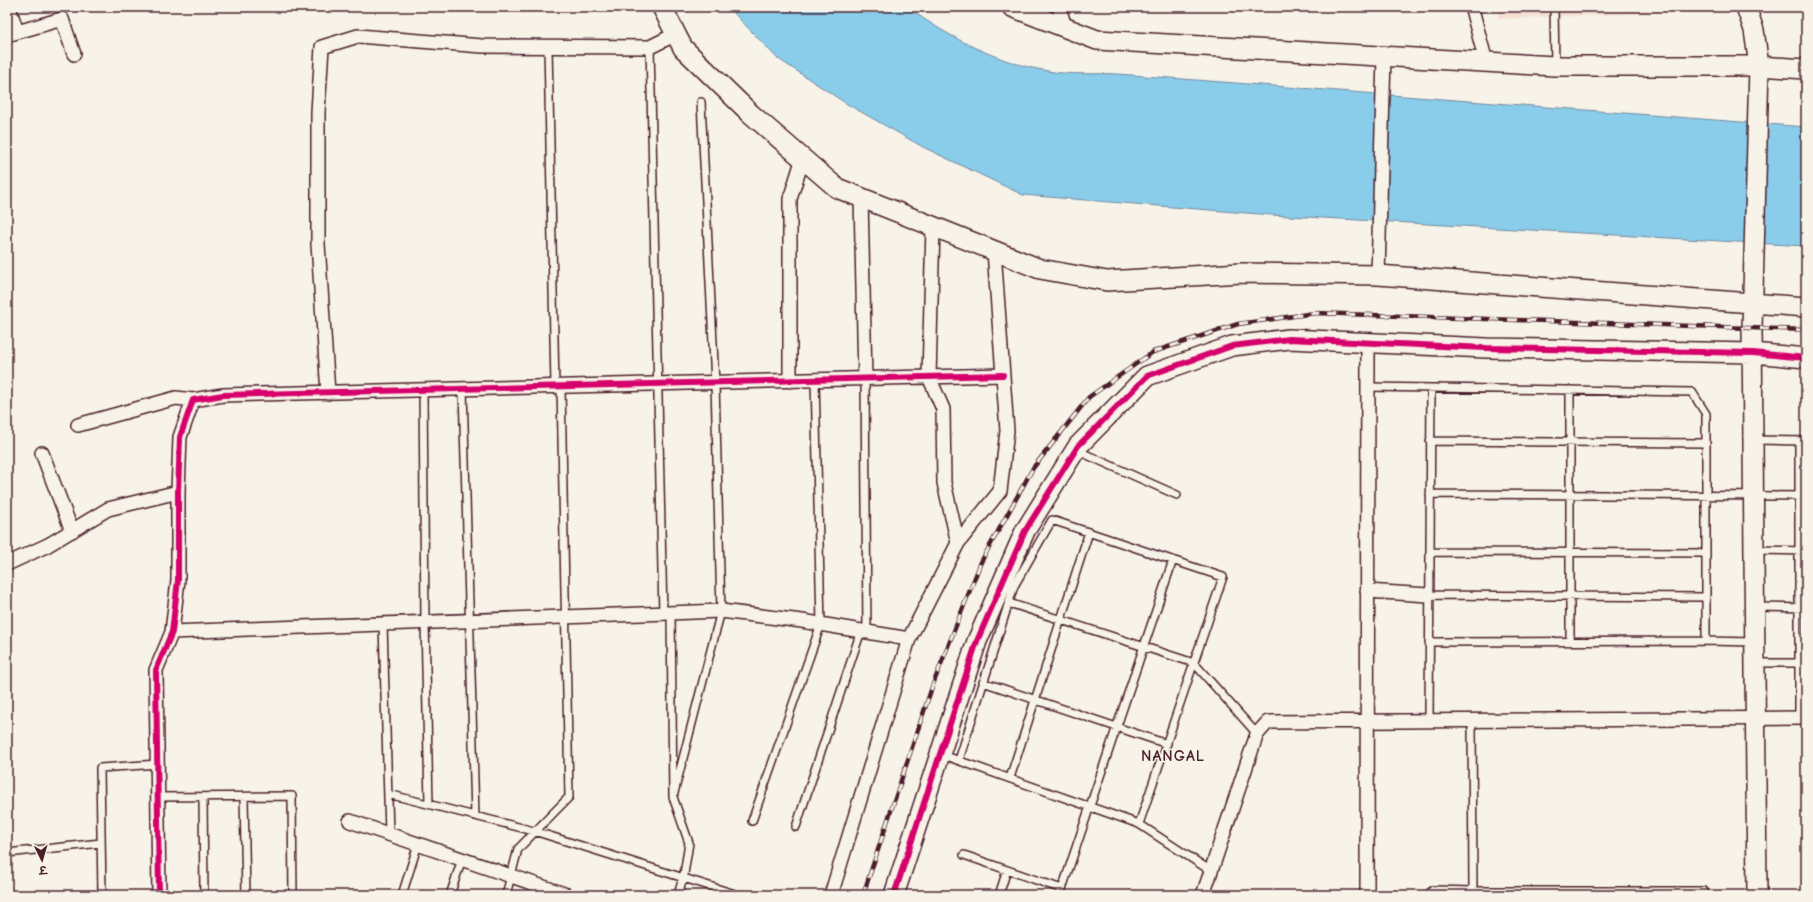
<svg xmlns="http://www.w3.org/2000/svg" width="1813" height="902" font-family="'Comic Neue','Playpen Sans Deva',sans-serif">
  <rect width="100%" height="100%" fill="#f7f3e8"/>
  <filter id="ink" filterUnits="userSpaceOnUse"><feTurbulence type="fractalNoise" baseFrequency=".025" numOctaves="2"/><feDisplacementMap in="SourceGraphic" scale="8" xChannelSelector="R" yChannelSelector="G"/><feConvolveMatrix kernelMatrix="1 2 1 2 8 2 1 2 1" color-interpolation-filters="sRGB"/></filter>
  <g filter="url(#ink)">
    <path fill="#f4e1d3" d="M1498,7H1731V10L1498,19Z"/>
    <path fill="#8acdeb" stroke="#70879e" d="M728,7H907C951,39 1000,64 1054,72C1075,75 1097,73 1118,74L1806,127V246L1272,215L1023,195L923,147L847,104L777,58Z"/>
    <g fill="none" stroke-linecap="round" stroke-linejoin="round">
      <g stroke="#4a1f2b" stroke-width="10">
        <path id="lane" d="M1554,7L1555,65
          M548,47L555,387
          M650,47L663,614
          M865,379L867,632
          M1367,387L1692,392L1706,414V641
          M463,389L475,816
          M423,390L425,622L429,804
          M1570,390V642
          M1753,440L1806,441
          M1430,441L1706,443
          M1799,441V718
          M1076,450L1177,495
          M1430,494L1806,496
          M1754,550L1806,551
          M1430,552L1706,553
          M1428,595L1706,597
          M1009,603L1194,663L1257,734
          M1754,607L1806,608
          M671,613L673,797L689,843L684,874L678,895
          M383,624L389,834
          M1429,642L1706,641L1755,642
          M1756,663H1806
          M983,682L1167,744
          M1429,721L1431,388
          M940,754L1139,824L1211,871
          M959,760L1014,586L1052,520L1223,577L1139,824
          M1010,778L1089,532
          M388,794L534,831L738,895
          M158,797L292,796L293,895
          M203,797L204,895
          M244,797L246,895
          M673,797L721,611L715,383L701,102
          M752,821L821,624L815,380
          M796,827L861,631
          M7,853L101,843
          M964,855L1062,889
          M1473,891H1704L1705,895
          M102,895L100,768L158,764
          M402,895L418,844
          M450,895L462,859
          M506,895L518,849L569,797L561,387
          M999,895L1007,870
          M1060,895L1173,560
          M1427,895L1433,890L1473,891L1472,721"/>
      </g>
      <g stroke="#4a1f2b" stroke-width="16">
        <path id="street" d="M9,7L17,32
          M1059,7L1065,27
          M1473,7V13L1486,62
          M7,35L62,19L74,54
          M861,198L865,379
          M933,227L929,377L943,409L944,483L958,543
          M1378,275L1384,56
          M790,381V199L803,158
          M328,393L318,244V112L322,47L358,36L482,46L650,47L676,34
          M78,425L176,398L193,400
          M42,453L72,531
          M7,564L48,545L108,509L178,492
          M1367,591L1428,595
          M172,632L721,611L802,621L909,639
          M350,821L567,895
          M159,895L156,670L172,632L178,580V492L180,437L193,400L223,395L1003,375
          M831,895L909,639L958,543L1000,491L1007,431L994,251
          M1203,895L1257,734L1268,722L1806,718
          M1367,895L1368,343"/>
      </g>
      <g stroke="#4a1f2b" stroke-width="22">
        <path id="secondary" d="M662,7L683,48L751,114L837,188L1040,269L1107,281L1241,273L1378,275L1806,307
          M1012,7L1097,40L1555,66H1759L1806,69
          M1746,7L1754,30L1759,66L1752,329L1757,895
          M894,895L977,641L1025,531L1078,446L1147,376L1232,346L1289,339L1486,348L1753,353L1806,358"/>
      </g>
      <use href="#lane" stroke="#f7f3e8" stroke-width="7"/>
      <use href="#street" stroke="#f7f3e8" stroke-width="13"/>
      <use href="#secondary" stroke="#f7f3e8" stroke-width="19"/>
      <g stroke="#4a1f2b" stroke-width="4.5">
        <path id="rail" d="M863,895L932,687L981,562L1033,468L1089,397L1153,352L1238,324L1315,313L1806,330"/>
      </g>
      <use href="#rail" stroke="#f7f3e8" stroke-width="3" stroke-dasharray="9" stroke-linecap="butt"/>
      <g stroke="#f7f3e8" stroke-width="8">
        <path id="cycleway" d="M159,895L156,670L172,632L178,580V492L180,437L193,400L223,395L1003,375
          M894,895L977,641L1025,531L1078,446L1147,376L1232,346L1289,339L1486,348L1753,353L1806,358"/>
      </g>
      <use href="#cycleway" stroke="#d6006c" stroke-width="6"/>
    </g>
  </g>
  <g text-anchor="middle" stroke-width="3" stroke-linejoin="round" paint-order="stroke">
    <g font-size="16" font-weight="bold" letter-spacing="1" fill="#4a1f2b" stroke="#f7f3e8">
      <text x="1173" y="761">NANGAL</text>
    </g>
  </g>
  <rect width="1813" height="902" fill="none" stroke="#f7f3e8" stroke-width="24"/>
  <rect x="12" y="12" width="1789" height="878" fill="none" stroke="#4a1f2b" stroke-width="1.5" filter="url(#ink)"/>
  <g transform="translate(42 860) rotate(175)" stroke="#f7f3e8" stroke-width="3" paint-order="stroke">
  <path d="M0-3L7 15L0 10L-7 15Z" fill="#4a1f2b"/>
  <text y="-6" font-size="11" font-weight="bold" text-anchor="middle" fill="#4a1f2b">उ</text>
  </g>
</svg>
